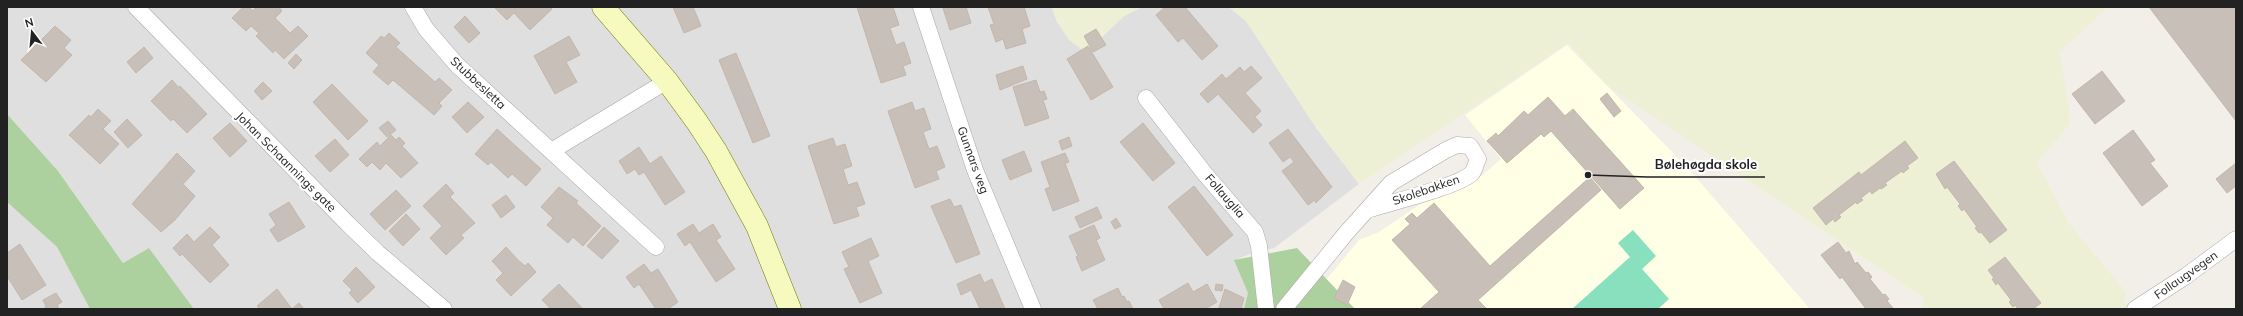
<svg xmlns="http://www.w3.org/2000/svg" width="2243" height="316" font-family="Mulish,sans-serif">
  <rect width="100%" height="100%" fill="#f2efe9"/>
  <path fill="#e0dfdf" d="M7,7H1052L1057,22L1086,52L1124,16L1142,7H1229L1246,21L1317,129L1359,184L1274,248L1250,254L1235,260L1248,293L1244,309H194L149,248L123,263L58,171L7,114Z
    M7,202L57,247L90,309H7Z"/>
  <path fill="#ffffe5" d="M1567,45L1686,166L1810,309H1302L1359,240L1379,232L1425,201L1472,184L1501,159L1465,115Z"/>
  <path fill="#eef0d5" d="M1052,7H1142L1124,16L1086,52L1069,40L1057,22Z
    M1229,7H2108L2060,52L2071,123L2037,162L2068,222L2126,292V309H1923L1922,297L1609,87L1568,43L1359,184L1317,129L1246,21Z"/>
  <path fill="#add19e" d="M7,114L58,171L123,263L149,248L194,309H90L57,247L7,202Z
    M1297,248L1355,309H1244L1248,293L1234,260Z"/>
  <path fill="#88e0be" d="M1633,230L1656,256L1642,269L1669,299L1658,309H1572L1630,257L1618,243Z"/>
  <path fill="#c7bfb8" stroke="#c4b6ab" d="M243,7H249L253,11L256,7H279L282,11L275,18L290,33L298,26L308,36L284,59L275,50L273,53L256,36L259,33L251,26L246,31L232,18Z
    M494,7H550L552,9L530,30L514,13L507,20Z
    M673,7H693L701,26L684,33Z
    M857,7H893L899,25L890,28L896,45L904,42L911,63L903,66L906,75L881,83Z
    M947,7H966L971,23L950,30L943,8Z
    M988,7H1024L1030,26L1022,29L1026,43L1006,49L1003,39L996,42L990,25L994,24Z
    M1165,7H1185L1218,46L1202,60L1183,38L1178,42L1156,15Z
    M2149,7H2236V121Z
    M465,16L480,33L469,43L454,27Z
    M55,26L71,40L64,48L72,55L46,82L21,60Z
    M1096,29L1106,45L1093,52L1084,36Z
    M389,33L400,43L396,47L435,82L439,78L452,90L439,103L442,106L434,115L393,80L388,85L373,72L379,65L366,53L381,36L384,38Z
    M569,36L580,55L566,62L577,82L555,94L534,56Z
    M1088,46L1113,87L1091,100L1067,59Z
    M144,47L153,58L136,73L127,62Z
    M736,53L770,136L753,143L719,60Z
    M296,54L302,60L294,69L288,63Z
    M1023,66L1027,79L1000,90L996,75Z
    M1251,66L1262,78L1245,93L1261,111L1255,117L1262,125L1253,133L1218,94L1208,103L1200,94L1222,74L1226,79L1240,67L1244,72Z
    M2102,71L2125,101L2095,124L2072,94Z
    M172,80L179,88L180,86L207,114L187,133L173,119L171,121L151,101Z
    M1036,80L1040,92L1044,91L1047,99L1043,100L1049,118L1025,126L1013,87Z
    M263,82L272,91L262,100L254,91Z
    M332,84L368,121L348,140L313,102Z
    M1607,93L1621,111L1614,117L1600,99Z
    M1548,97L1565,116L1573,109L1644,188L1620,209L1551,131L1544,137L1541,134L1507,163L1487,141L1496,133L1498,136L1524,111L1528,115Z
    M468,102L484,117L467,133L452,117Z
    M912,102L915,111L924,108L931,129L923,132L929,149L937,146L945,167L936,171L939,179L915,188L888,111Z
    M98,109L111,121L103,129L119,144L100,164L69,135L89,115L91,117Z
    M127,119L142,135L128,148L114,132Z
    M388,121L396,130L387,137L379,128Z
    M230,123L247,141L230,157L213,138Z
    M1143,123L1175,163L1153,181L1120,142Z
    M497,129L541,169L526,186L512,174L508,178L491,162L488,165L475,154Z
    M1288,129L1332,187L1316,203L1315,200L1308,205L1282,171L1294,162L1290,157L1283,162L1269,143Z
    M2133,130L2155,160L2150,163L2168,186L2142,206L2103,153Z
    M391,135L396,140L399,137L405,143L402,146L418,163L401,178L386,163L380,170L372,162L367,167L359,159L377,142L380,146Z
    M1069,137L1072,146L1062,150L1059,141Z
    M833,138L836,147L845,144L852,166L843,169L848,185L857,182L865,204L856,207L859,216L834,224L808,146Z
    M335,139L349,155L330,172L315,156Z
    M1905,141L1918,158L1907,166L1909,168L1903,173L1902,171L1885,183L1887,185L1881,189L1880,188L1872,194L1870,191L1861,198L1863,200L1857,204L1856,202L1839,215L1841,217L1835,222L1833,219L1826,225L1813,208L1859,172L1861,175Z
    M639,147L650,164L661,156L685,192L665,205L644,172L639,175L635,169L627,174L619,161Z
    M1024,151L1032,171L1010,180L1002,160Z
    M177,153L195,171L183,184L195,196L175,220L161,232L132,204Z
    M1065,153L1069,162L1065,163L1079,201L1053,211L1045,189L1050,187L1041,162Z
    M1954,161L2007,230L1990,243L1981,232L1979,233L1975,228L1977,227L1964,209L1962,211L1958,206L1960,204L1947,187L1945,189L1936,174Z
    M2236,163V186L2227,193L2216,179Z
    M1590,177L1601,190L1478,300L1487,309H1420L1439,292L1392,240L1410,224L1405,219L1412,213L1417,218L1434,203L1490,266Z
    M446,184L454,193L450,197L475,223L461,235L464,238L446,255L430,238L442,226L423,206Z
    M1194,186L1233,235L1207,256L1168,207Z
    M559,187L578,201L576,203L601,226L583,246L573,237L568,243L547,225L553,218L541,207Z
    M396,190L411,206L385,230L370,214Z
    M506,195L515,207L501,218L492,205Z
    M950,199L954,207L961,205L980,254L956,263L931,206Z
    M289,202L305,227L278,242L270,230L276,225L269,214Z
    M1097,207L1102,218L1080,228L1075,217Z
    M406,214L420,229L403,246L389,231Z
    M1116,218L1121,226L1115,229L1111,222Z
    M693,224L699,233L713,224L721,237L716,240L735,269L716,282L690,242L685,246L677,234Z
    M1094,225L1100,238L1096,240L1105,260L1082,271L1076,257L1078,256L1069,236Z
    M210,227L220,237L212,245L229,265L210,283L182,254L180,256L173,248L187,234L194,242Z
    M604,227L619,241L602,259L587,246Z
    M871,238L879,256L868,261L882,293L860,303L844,269L849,267L842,252Z
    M1838,242L1846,253L1849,251L1855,264L1857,262L1866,273L1868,272L1872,277L1870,279L1883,295L1885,294L1889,299L1887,301L1893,308L1866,309L1842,277L1840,279L1821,255Z
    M20,244L46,285L22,300L7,276V253Z
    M506,247L518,260L525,266L528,263L536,272L511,296L496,280L503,273L492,261Z
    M2005,257L2041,303L2033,309H2018L2015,305L2013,307L2009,302L2011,300L1998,283L1996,285L1992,279L1994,278L1988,270Z
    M644,264L651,273L658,269L678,302L668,309H656L639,284L634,288L626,277Z
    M356,267L375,287L358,303L349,293L352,290L343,281Z
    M980,274L984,283L992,279L1005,309H980L971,290L961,295L957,284Z
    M1343,280L1355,287L1347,305L1334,298Z
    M1188,283L1193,292L1207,284L1217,302L1205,309H1164L1159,300Z
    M559,284L583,309H551L542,300Z
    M1216,284L1223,285L1222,291L1215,290Z
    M1118,288L1122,297L1124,296L1127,302L1129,301L1133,309H1098L1093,300Z
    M277,289L292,309L299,303L304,309H260L257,306Z
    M1225,289L1244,298L1241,309L1219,308Z
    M56,293L62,302L57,305L59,309H44L46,306L43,300Z"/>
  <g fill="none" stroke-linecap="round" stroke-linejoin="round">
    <g stroke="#a9a9a9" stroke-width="17">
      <path id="street" d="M136,7L348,224L378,253L444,309
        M413,7L426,29L457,65L656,247
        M921,7L975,170L1033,309
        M1146,98L1205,174L1255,232L1259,246L1266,309
        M553,150L667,81
        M1284,309L1347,232L1391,183L1446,150L1457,145L1470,146L1478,159C1476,163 1475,169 1472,173C1460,186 1389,203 1370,209
        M2135,309L2186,276L2236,239"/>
    </g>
    <g stroke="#707d05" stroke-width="23">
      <path id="secondary" d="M603,7L667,81L697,122L716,151L757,226L790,309"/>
    </g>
    <use href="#street" stroke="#fff" stroke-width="16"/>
    <use href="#secondary" stroke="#f7fabf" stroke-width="22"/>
  </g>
  <g text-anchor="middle" stroke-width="4" stroke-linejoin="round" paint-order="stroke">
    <g font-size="12" fill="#222" stroke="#fff">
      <text transform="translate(478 83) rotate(43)" y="4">Stubbesletta</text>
      <text transform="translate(973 160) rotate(70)" y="4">Gunnars veg</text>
      <text transform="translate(286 162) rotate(45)" y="4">Johan Schaannings gate</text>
      <text transform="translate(1426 190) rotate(-19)" y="4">Skolebakken</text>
      <text transform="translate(1225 196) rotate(49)" y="4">Follauglia</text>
      <text transform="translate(2186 275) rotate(-35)" y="4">Follaugvegen</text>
    </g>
  </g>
  <path fill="none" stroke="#222" stroke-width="1.5" d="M1588 175L1647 177H1765"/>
  <circle fill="#222" stroke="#fff" stroke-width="1.5" cx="1588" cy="175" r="4"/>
  <g font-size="13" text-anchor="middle" font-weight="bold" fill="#222" stroke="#fff" stroke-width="4" stroke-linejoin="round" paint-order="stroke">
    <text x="1706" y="169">Bølehøgda skole</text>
  </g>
  <rect width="2243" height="316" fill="none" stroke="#222222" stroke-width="16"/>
  <g transform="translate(32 32) rotate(344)" stroke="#ffffff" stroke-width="3" paint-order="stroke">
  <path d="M0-3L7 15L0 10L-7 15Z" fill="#222222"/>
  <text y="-6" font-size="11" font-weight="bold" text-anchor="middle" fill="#222222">N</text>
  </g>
</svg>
